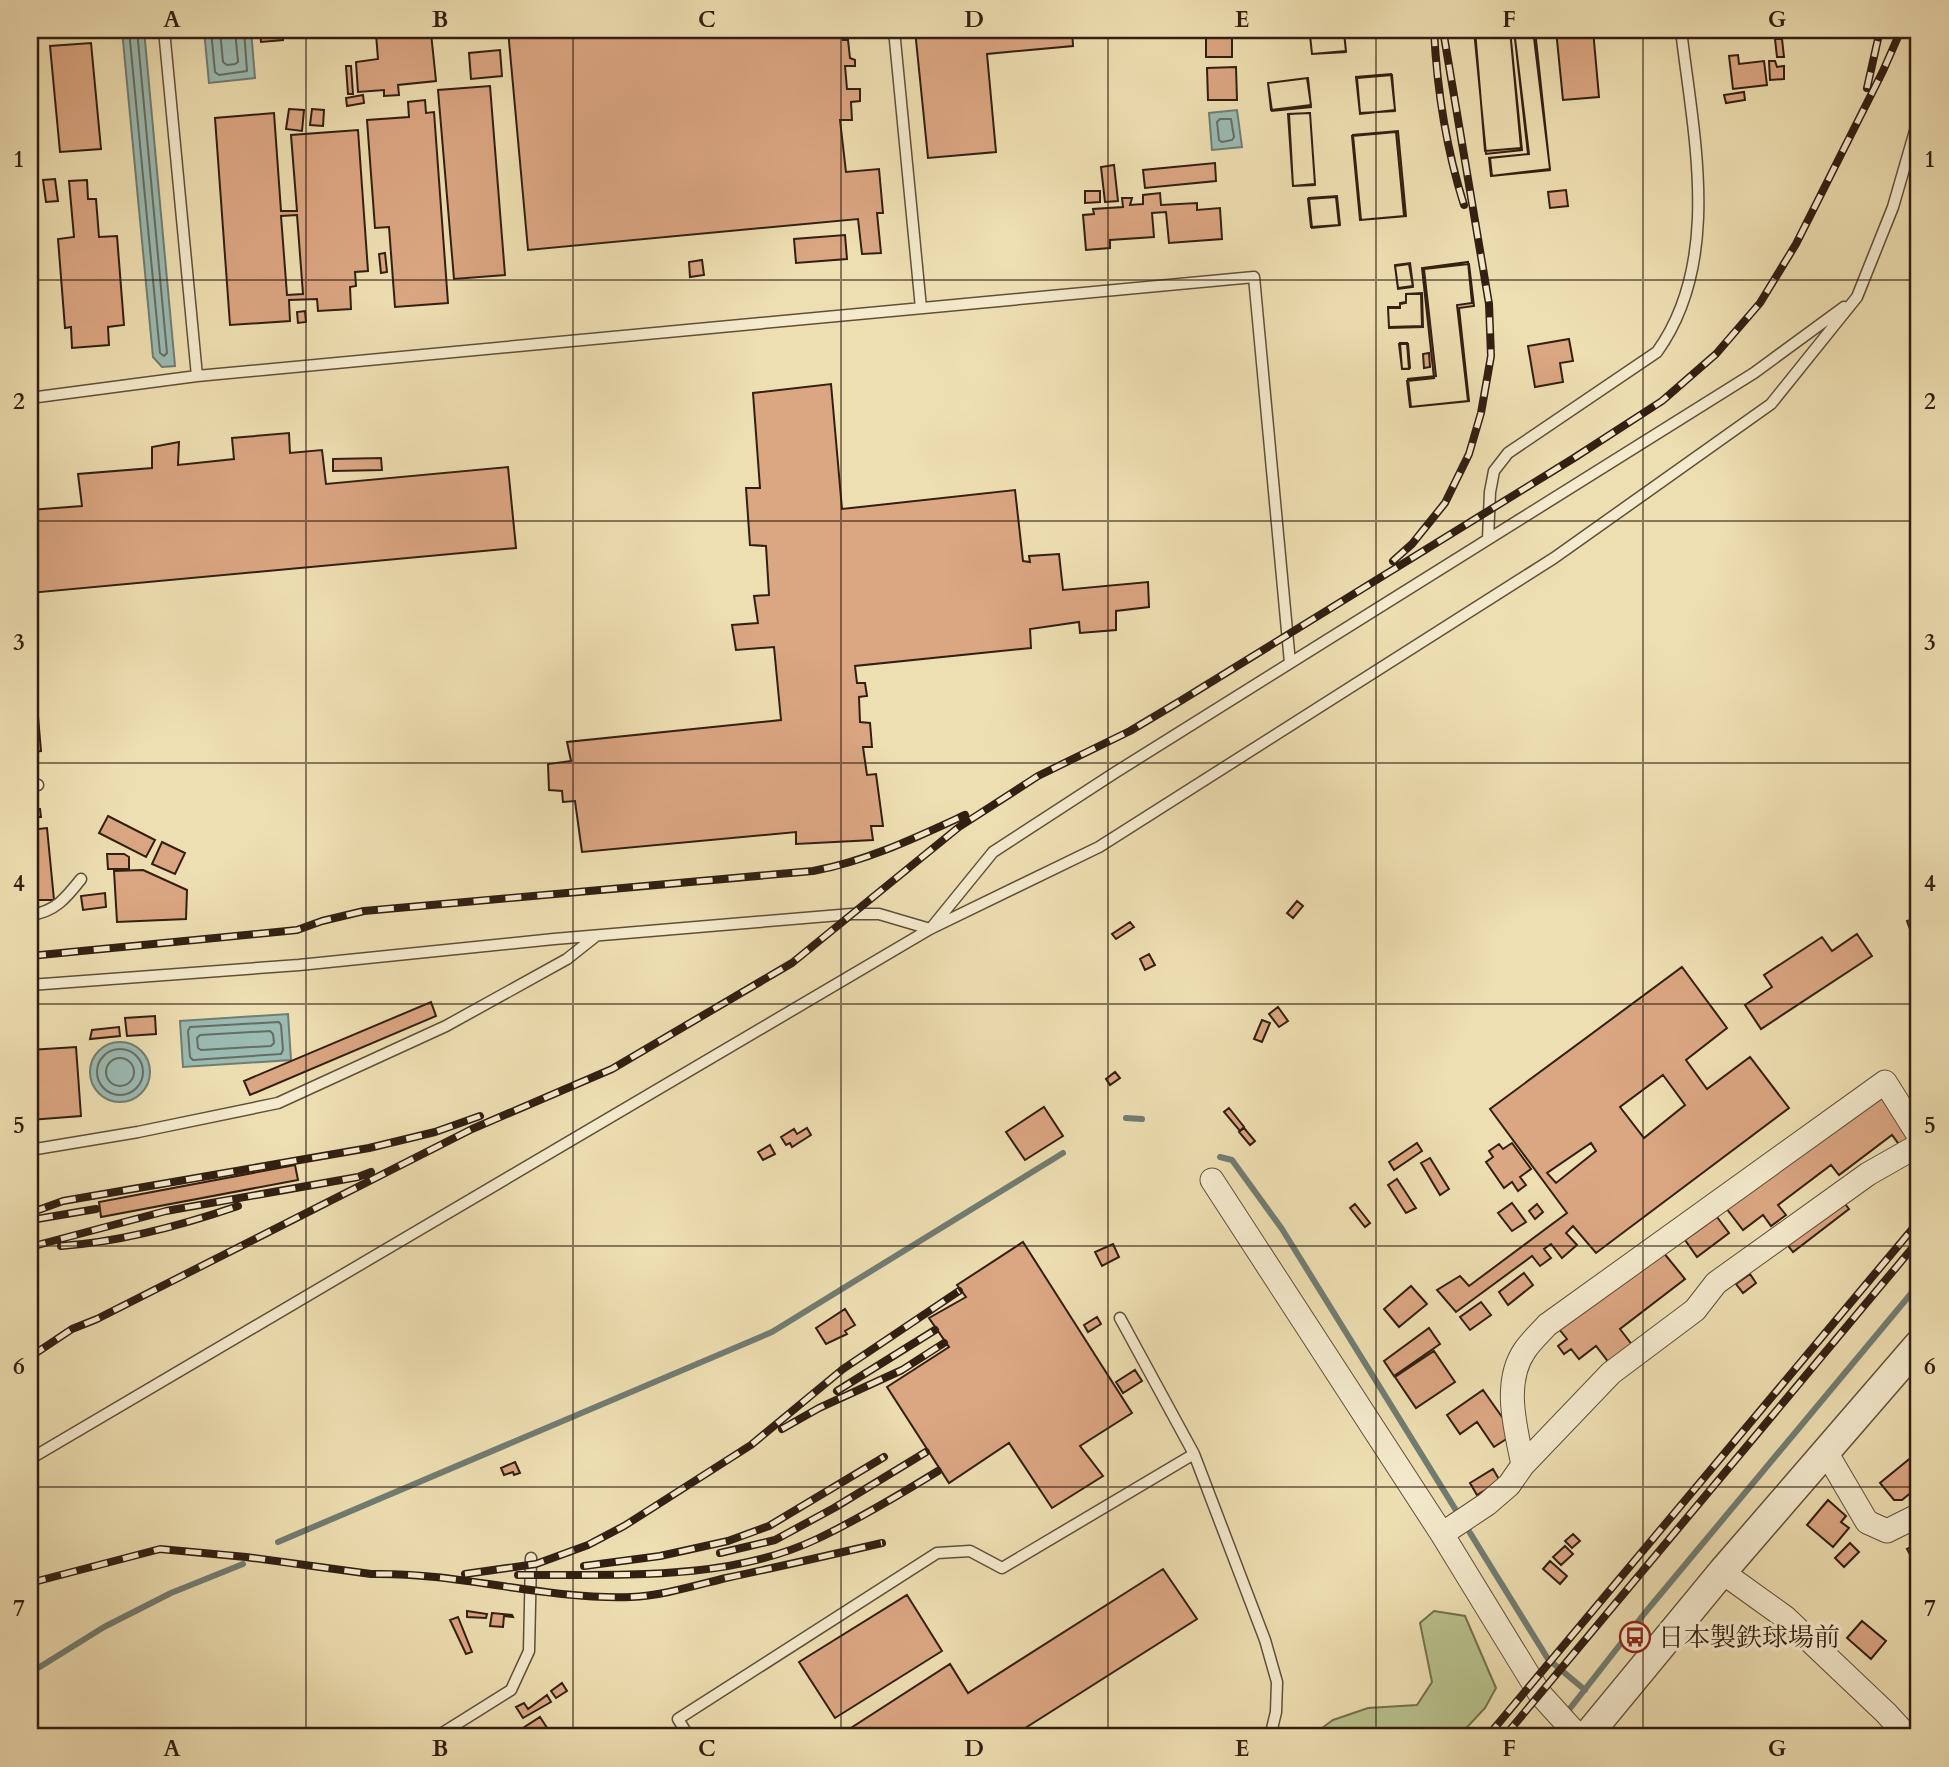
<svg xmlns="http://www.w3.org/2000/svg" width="1949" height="1767" font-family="Cardo,'Noto Serif JP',serif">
  <rect width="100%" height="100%" fill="#eedfb2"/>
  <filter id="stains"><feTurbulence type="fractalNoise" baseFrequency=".00286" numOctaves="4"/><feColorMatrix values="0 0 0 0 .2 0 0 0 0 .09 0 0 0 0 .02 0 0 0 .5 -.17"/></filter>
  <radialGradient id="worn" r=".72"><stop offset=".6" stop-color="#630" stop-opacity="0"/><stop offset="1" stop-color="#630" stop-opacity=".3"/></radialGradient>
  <path fill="#b8c28d" stroke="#757050" stroke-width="2" d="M1434,1611L1465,1616L1496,1688L1485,1708L1458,1737H1310L1333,1720L1368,1708L1417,1705L1432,1682L1420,1623Z"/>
  <path fill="#9bbbb3" stroke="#717d73" stroke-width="2" d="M122,30H144L175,366L162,367L153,357Z
    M204,30H251L255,78L209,83Z
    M1237,110L1242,147L1212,150L1209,113Z
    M288,1014L291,1060L183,1067L180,1021Z
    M90 1072a30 30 0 1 1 60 0a30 30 0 1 1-60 0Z"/>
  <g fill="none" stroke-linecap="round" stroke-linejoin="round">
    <path stroke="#666d62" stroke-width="2" d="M129,30L160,353L164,356L167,353L137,30
      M211,30L215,72L219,75L247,71L244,30
      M220,30L223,62L227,65L235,64L238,62L235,30
      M1220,119H1231L1234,137L1232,140L1222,142L1219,140L1217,122Z
      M279,1022L281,1025L283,1050L281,1054L193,1060L190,1057L188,1031L190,1027Z
      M270,1031L273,1034L274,1043L271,1046L201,1050L198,1048L197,1038L200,1035Z
      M97 1072a23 23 0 1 1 46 0a23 23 0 1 1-46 0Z
      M106 1072a14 14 0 1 1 28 0a14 14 0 1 1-28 0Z"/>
    <path stroke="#717d73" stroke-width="6" d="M1126,1118L1142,1119
      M1220,1157L1232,1160L1282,1229L1548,1659L1585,1690
      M278,1542L772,1332L1063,1153
      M30,1673L104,1627L171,1593L243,1564
      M1568,1711L1644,1614L1919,1284
      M1547,1737L1551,1733"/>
  </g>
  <path fill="#dba682" stroke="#321f12" stroke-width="2" fill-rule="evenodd" d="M267,30H282L283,40L261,42L260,31Z
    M508,30H850L849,32L843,30V40H848L850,58L855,60V66H845L847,89H860V101L851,102L852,120H840L846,172L879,169L883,213H877L881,253L862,254L858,219L528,250Z
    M915,30H1072L1073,46L987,54L996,152L928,158Z
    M1474,30H1510L1522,150L1486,154Z
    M1475,30H1510L1521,148L1485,151Z
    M1514,30H1533L1550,169L1491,176L1489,158L1529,154Z
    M1514,30H1535L1550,170L1492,176L1490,158L1528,154Z
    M1556,30H1593L1599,97L1563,100Z
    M399,31L400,36L431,33L436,81L398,85L399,95L384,96V90L358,92L356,62L378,59L376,34Z
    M1344,32L1346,51L1312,54L1310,36Z
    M1344,33L1346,52L1312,54L1310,35Z
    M1206,34H1232V57H1206Z
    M1775,39H1782L1784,57H1777Z
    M91,43L101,149L60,152L50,46Z
    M500,50L502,76L471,79L469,53Z
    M1738,55L1739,64L1764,61L1767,85L1733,89L1729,56Z
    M1769,61H1775L1777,67L1784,66V79L1770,80Z
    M346,66H351L353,94H348Z
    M1236,67L1237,100H1208L1207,68Z
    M1391,74L1395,110L1360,114L1356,77Z
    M1392,75L1395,111L1360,113L1357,78Z
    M1307,78L1311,105L1271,110L1268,83Z
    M1308,78L1311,107L1272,111L1268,83Z
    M490,86L505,275L454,279L438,90Z
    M1744,92L1745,100L1726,103L1724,95Z
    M363,95L364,103L347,106L346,98Z
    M425,100L426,113L434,112L448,303L395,307L389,227L375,228L367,120L409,117L408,102Z
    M289,109L304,110L302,131L286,129Z
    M312,109L324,110L323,126L310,125Z
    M274,113L281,211H297L291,135L358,130L368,271L355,272L356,286L350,287L351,309L318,311L317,299L289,300L290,321L230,325L215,118ZM297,215L303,294L287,295L281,216Z
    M1310,113L1315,185L1293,186L1288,114Z
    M1310,113L1315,184L1293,186L1289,114Z
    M1398,131L1406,216L1361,220L1353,135Z
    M1396,132L1404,216L1360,220L1352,136Z
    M1215,163L1216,181L1145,188L1143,170Z
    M1114,165L1118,201L1105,202L1101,167Z
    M55,179L58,201L46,202L43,180Z
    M87,180L88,199H96L99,237L117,236L124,325L108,327L109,345L72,348L71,327L65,328L58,239L74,237L69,181Z
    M1566,190L1568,206L1550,208L1548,192Z
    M1085,191H1100V202L1085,203Z
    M1160,193L1161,205L1197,203V210L1220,208L1222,239L1169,243L1166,212L1152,213L1154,237L1110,240V248L1086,250L1083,215L1094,214L1093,209L1123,207L1122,198H1132L1130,205L1143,204V195Z
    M1337,196L1340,225L1312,228L1309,198Z
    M1336,197L1339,225L1311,227L1308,199Z
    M845,235L847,259L796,263L794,239Z
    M385,253L387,272L381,273L379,254Z
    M702,260L704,275L690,277L689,262Z
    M1468,262L1472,303L1457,305L1468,401L1410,407L1407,381L1434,378L1422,268Z
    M1410,263L1413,286L1398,288L1395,265Z
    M1409,264L1413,287L1398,289L1395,266Z
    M1469,264L1474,306L1459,308L1469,401L1411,407L1408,379L1436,376L1424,269Z
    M1422,293L1423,327L1389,328L1388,307H1400V303L1406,302V294Z
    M1406,294H1421L1422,326L1389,327L1388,308H1400V304L1406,303Z
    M305,311L306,322L298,323L297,312Z
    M1569,339L1573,361L1560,363L1563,382L1535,387L1528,346Z
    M1400,343H1407L1409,369H1402Z
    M1399,344H1408L1410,368L1402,369Z
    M1429,353L1430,367L1424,368L1423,354Z
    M831,384L842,509L1015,490L1023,561L1030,562L1029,556L1059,554L1063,590L1148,582L1149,607L1116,611V630L1080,633L1079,622L1030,629L1031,648L855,666L857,683H865L867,696L859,697L860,722L870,723L872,747H863L867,775L876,774L883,826H871L873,840L796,844V832L582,852L575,801L563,802L562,791L549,790L548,764L571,761L567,742L781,720L774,647L736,650L732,625L758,623L754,596L769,595L766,546L750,545L746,488H760L753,393Z
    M289,433L290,453L322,450L326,484L508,467L516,548L30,593V510L82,506L78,474L152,468V447L179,442L178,465L234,459L232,438Z
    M381,458L382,470L333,471V459Z
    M30,624L41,751L30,752Z
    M30,809H40L41,817H30Z
    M108,816L155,840L146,857L99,833Z
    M47,828L54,900H31L30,830Z
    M162,842L185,853L175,874L152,864Z
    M107,854H124L129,857V869H108Z
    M143,870L187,890L186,919L117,922L114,871Z
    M105,893L106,907L83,910L81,896Z
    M1297,901L1303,906L1293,918L1287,913Z
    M1919,917V944L1916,945L1907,921Z
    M1130,922L1134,927L1116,939L1112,934Z
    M1857,934L1872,956L1761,1029L1745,1005L1772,987L1764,975L1822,937L1832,951Z
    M1149,954L1155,965L1145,970L1140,959Z
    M1682,967L1727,1028L1686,1060L1707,1089L1750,1057L1789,1108L1596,1253L1573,1226L1566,1233L1577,1245L1562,1258L1551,1244L1544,1249L1551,1258L1540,1266L1532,1256L1456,1312L1437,1290L1460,1276L1469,1286L1567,1213L1490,1109ZM1663,1075L1685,1105L1644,1138L1620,1107ZM1591,1143L1596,1151L1556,1183L1547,1173Z
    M431,1002L436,1016L250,1095L244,1081Z
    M1278,1007L1288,1021L1279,1027L1269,1014Z
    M155,1016L156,1034L127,1036L125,1018Z
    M1262,1020L1270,1023L1262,1042L1254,1039Z
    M119,1027L120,1036L90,1039L92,1030Z
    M76,1047L81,1116L30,1120V1050Z
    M1115,1072L1120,1078L1110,1085L1106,1079Z
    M1882,1094L1915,1137L1901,1147L1892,1135L1839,1175L1831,1165L1778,1205L1786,1215L1771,1226L1763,1215L1743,1230L1726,1208Z
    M1044,1107L1063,1136L1025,1160L1006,1132Z
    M1229,1108L1244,1127L1240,1131L1224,1112Z
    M807,1128L811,1135L792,1147L790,1143L786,1145L781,1137L794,1129L797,1134Z
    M1244,1128L1255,1141L1250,1145L1239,1132Z
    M1417,1143L1422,1151L1394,1170L1389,1162Z
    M1512,1143L1531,1169L1520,1177L1526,1185L1518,1191L1512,1182L1504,1188L1486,1162L1493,1157L1489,1151L1499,1144L1503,1149Z
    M770,1145L775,1154L763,1160L758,1152Z
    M1430,1158L1449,1189L1440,1195L1421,1163Z
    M295,1165L298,1180L101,1217L99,1202Z
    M1397,1179L1416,1208L1406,1213L1388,1185Z
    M1842,1200L1849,1209L1793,1252L1786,1243Z
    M1512,1203L1526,1222L1512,1231L1498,1213Z
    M1355,1204L1370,1223L1365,1227L1350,1208Z
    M1537,1204L1543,1212L1535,1219L1529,1211Z
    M1717,1217L1729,1233L1697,1257L1685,1240Z
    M1023,1242L1132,1413L1080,1446L1103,1476L1052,1508L1009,1443L949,1483L887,1387L949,1347L929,1318L966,1297L957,1285Z
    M1113,1244L1119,1257L1102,1266L1095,1252Z
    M1663,1252L1685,1279L1620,1329L1633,1346L1610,1364L1596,1346L1579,1359L1571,1349L1564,1354L1558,1346L1567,1339L1559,1329Z
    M1524,1273L1533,1285L1508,1305L1499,1292Z
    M1750,1274L1756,1283L1743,1293L1736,1284Z
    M1411,1286L1427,1304L1399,1327L1384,1309Z
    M1481,1302L1491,1315L1470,1330L1460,1317Z
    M845,1309L855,1325L845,1331L847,1334L826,1344L816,1328Z
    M1097,1317L1101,1324L1088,1332L1084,1325Z
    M1429,1328L1440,1344L1394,1376L1384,1361Z
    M1434,1351L1455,1382L1416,1408L1395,1377Z
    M1135,1370L1142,1381L1123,1393L1116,1382Z
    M1483,1390L1514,1434L1494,1447L1477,1422L1460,1434L1447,1415Z
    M1919,1451V1486L1902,1500H1894L1880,1483Z
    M515,1462L520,1473L514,1475L513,1472L504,1475L501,1468Z
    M1493,1469L1500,1481L1477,1495L1470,1483Z
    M1828,1500L1846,1516L1841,1522L1849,1528L1833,1547L1807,1525Z
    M1573,1534L1580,1541L1572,1548L1565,1541Z
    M1850,1543L1859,1552L1844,1567L1835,1558Z
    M1919,1543V1571L1907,1549Z
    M1565,1546L1573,1554L1561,1565L1553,1557Z
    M1550,1561L1567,1576L1560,1584L1543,1569Z
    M1163,1569L1197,1619L1011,1737H837L950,1664L968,1693Z
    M907,1595L942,1651L835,1718L799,1662Z
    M467,1611L487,1614L486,1618L467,1617Z
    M492,1613L512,1615L513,1617L504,1616L503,1627L490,1626Z
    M458,1617L472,1652L466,1654L450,1620Z
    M1862,1621L1886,1641L1871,1659L1847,1638Z
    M562,1683L567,1691L556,1698L551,1691Z
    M547,1695L551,1702L523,1718L516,1707L524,1703L528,1709Z
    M540,1717L553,1737H509Z"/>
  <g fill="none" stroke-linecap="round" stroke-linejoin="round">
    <g stroke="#614f3a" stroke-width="13">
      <path id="service" d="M164,30L197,376
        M894,30L921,308
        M30,398L197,376L1254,277L1290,663
        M1488,539L1490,492L1494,471L1508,453L1657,352C1723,260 1693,134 1681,30
        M30,786L38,785
        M30,915C55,912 66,898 81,879
        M932,927L993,852L1116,772L1754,373L1844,307
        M30,985L299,965L554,939L852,914H879L930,929
        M30,1150L138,1132L278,1103L446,1026L567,959L596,936
        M1120,1318L1194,1454L1265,1640L1277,1682L1276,1712L1270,1737
        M30,1459L930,929L1099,847L1554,558L1771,404L1857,297L1893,207L1919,117
        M436,1737L511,1690L529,1651L531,1558
        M689,1737L678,1719L937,1553L970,1551L1002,1568L1194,1454"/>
    </g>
    <g stroke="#614f3a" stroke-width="25">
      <path id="minor" d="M1212,1180L1442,1534L1540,1694L1579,1737
        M1826,1452L1867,1522L1887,1531L1919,1515
        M1523,1465C1516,1429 1502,1383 1525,1350C1531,1341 1540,1333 1547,1325L1885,1082L1919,1136
        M1442,1534L1487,1504L1509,1485L1523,1465L1611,1373L1695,1310L1716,1283L1868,1174L1919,1145
        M1722,1572L1786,1618L1886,1713L1908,1737"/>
    </g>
    <g stroke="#614f3a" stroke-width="31">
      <path id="tertiary" d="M1586,1737L1722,1572L1919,1344"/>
    </g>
    <use href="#service" stroke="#f4eacd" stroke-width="10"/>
    <use href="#minor" stroke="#f4eacd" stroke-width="23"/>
    <use href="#tertiary" stroke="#f4eacd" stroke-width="28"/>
    <g stroke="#321f12" stroke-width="8">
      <path id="rail" d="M1434,30C1437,90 1446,148 1464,205
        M1867,88L1880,30
        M1393,561L1412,544L1445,503L1469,454L1481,413L1491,356L1489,304L1443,30
        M30,956L297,930L322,921L364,911L813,871C867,861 915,838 965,815
        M30,1213L63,1201L369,1148L435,1132L480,1116
        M37,1219L96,1209
        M61,1246C119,1242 183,1225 238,1206
        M30,1247L166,1211L358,1177L371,1172
        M30,1357L72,1329L97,1319L472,1129L612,1069L792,963L959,827L1038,776L1130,731L1182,700L1574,458L1662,401L1716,354L1760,303L1796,244L1883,71L1901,30
        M837,1391L935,1330
        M782,1429L819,1408L902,1370L944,1343
        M720,1553L775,1540L834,1508L926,1452
        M584,1566L660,1556L728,1541L769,1526L884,1457
        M465,1574L536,1564L588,1545L624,1526L751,1445L843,1369L959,1291
        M518,1575C616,1574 726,1582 817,1539C859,1519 899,1495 938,1471
        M30,1583L160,1549L246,1557L371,1574C458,1572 544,1600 631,1597C661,1596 697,1585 726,1578C778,1567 830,1555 882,1543
        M1487,1737L1919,1221
        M1504,1737L1919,1240"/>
    </g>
    <use href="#rail" stroke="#f4eacd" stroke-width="5" stroke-dasharray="16" stroke-linecap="butt"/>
  </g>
  <path fill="none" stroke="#321f12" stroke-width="2" stroke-opacity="0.55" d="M306,30V1737M573,30V1737M841,30V1737M1108,30V1737M1376,30V1737M1643,30V1737M30,280H1919M30,521H1919M30,763H1919M30,1004H1919M30,1246H1919M30,1487H1919"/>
  <defs>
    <g id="bus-ring" transform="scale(1.575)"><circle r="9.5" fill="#f4eacd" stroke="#8f2418" stroke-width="1.5"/><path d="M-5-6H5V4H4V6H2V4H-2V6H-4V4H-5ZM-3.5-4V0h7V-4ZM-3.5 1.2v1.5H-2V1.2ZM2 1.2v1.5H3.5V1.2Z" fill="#8f2418"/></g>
  </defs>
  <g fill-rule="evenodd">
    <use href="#bus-ring" x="1635" y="1637"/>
  </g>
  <g text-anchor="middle" stroke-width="7" stroke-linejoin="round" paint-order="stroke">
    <g font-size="26" fill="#321f12" stroke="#f4eacd" text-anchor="start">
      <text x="1658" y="1646">日本製鉄球場前</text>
    </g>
  </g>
  <rect width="1949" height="1767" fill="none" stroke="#eedfb2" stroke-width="77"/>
  <rect x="38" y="38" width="1872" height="1690" fill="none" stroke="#321f12" stroke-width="2.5"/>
  <g font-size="23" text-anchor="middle" font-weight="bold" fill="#321f12">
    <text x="172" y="27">A</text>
    <text x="440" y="27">B</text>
    <text x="707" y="27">C</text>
    <text x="974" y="27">D</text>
    <text x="1242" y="27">E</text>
    <text x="1509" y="27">F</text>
    <text x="1777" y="27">G</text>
    <text x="19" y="167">1</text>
    <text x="1930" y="167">1</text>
    <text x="19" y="409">2</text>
    <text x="1930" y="409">2</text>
    <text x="19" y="650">3</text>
    <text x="1930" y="650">3</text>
    <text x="19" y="891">4</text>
    <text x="1930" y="891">4</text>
    <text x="19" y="1133">5</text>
    <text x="1930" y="1133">5</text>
    <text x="19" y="1374">6</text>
    <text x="1930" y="1374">6</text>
    <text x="19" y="1616">7</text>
    <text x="1930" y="1616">7</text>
    <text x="172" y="1756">A</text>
    <text x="440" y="1756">B</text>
    <text x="707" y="1756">C</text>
    <text x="974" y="1756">D</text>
    <text x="1242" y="1756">E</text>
    <text x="1509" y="1756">F</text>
    <text x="1777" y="1756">G</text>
  </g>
  <rect width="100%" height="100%" filter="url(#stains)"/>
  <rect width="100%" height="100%" fill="url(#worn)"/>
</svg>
